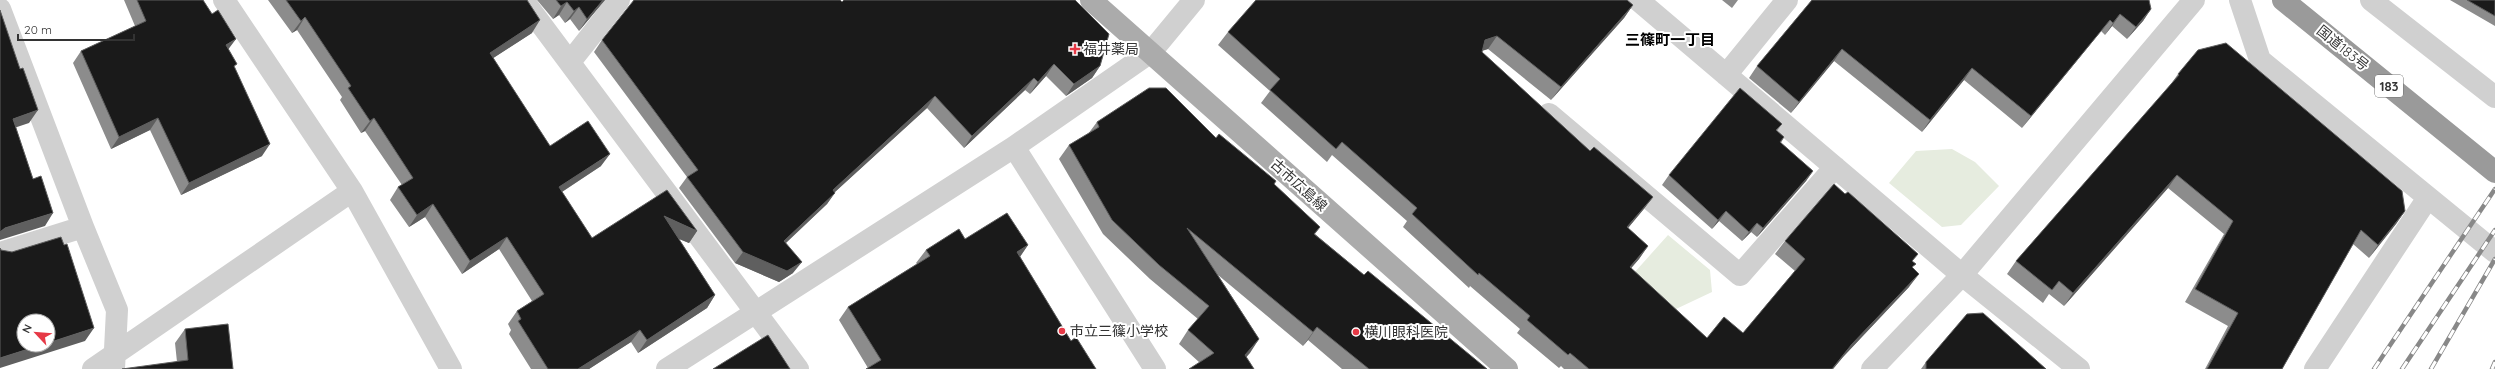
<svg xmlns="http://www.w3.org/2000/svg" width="2495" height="369" font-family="Quicksand,'Noto Sans JP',sans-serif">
  <rect width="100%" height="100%" fill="#fff"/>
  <path fill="#e6ecdf" d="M1952,149L1975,162L1999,186L1961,225L1942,227L1889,183L1916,151Z
    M1668,235L1710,270L1712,292L1676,309L1634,273Z"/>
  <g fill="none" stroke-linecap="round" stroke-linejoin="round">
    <path stroke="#d0d0d0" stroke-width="22" d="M224,0L352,191L451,369
      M523,0L798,369
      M1638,0L1962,275L2079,369
      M2240,0L2260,60L2495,252
      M2371,0L2495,97
      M0,9L83,227L117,310L114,369
      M570,62L619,0
      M1726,75L1787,0
      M1549,114L1740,275L1835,167
      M1014,147L1155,369
      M0,253L83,227
      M93,369L352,191
      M667,369L1014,147L1151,52L1194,0
      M1872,369L1962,275L2194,0
      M2315,369L2427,199"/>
    <path stroke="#ababab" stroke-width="22" d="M1091,0L1507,369"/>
    <path stroke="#9a9a9a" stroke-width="22" d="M2283,0L2495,172"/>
    <g stroke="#888" stroke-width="4.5">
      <path id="rail" d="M2374,369L2495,189
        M2402,369L2495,230
        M2431,369L2495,259
        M2492,369L2495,362"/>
    </g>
    <use href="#rail" stroke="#fff" stroke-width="3" stroke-dasharray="9" stroke-linecap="butt"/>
  </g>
  <path fill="#8c8c8c" d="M124,0H203L228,49L262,156L181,195L150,130L111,149L73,63L81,51L135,26Z
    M268,0H527L532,33L493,58L550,146L601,166L562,192L592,238L697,231L689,243L679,239L715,295L707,308L638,353L631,342L589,369H531L509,334L511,330L508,324L517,311L532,301L499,249L462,274L425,217L409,227L390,200L398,187L402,185L365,131L361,133L340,100L342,97L297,30L292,33Z
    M537,0H605L579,31L570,19L565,23L559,15L553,19Z
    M1722,0H1738L1732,8Z
    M1812,0L2151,9L2143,21L2127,39L2112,26L2105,35L2101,31L2022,128L1964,80L1922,132L1834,61L1791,113L1749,78L1757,66Z
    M2450,0H2495V26Z
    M842,2L1100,66L1092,78L1066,96L1046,76L1030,94L1025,90L964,148L927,108L835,192L827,204L785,244L793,273L779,282L735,263L679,188L687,177L594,52L602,40Z
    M1633,5L1624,18L1551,100L1488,49L1483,50L1482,52L1590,151L1653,197L1643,210L1628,228L1648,246L1639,259L1631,268L1707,338L1743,333L1795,271L1775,254L1785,241L1913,262V268L1909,287L1843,357L1833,369H1564L1561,366L1559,368L1517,333L1520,329L1470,286L1469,288L1403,227L1407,221L1332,155L1327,162L1261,103L1270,91L1218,45L1228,32Z
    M2178,74L2405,211L2396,224L2369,258L2353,244L2282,369H2205L2228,326L2185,302L2224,234L2168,188L2064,306L2049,294L2043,303L2007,274L2016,261L2169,87Z
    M1097,122L1216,138L1274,184L1320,227L1315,234L1364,275L1487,369H1342L1308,340L1303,346L1218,275L1259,339L1246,357L1199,362L1179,344L1188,330L1198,319L1150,279L1103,234L1059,159L1069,145L1088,134Z
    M1782,124L1777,131L1784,137L1781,143L1813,171L1806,181L1757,237L1751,232L1742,241L1719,221L1712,229L1662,185L1669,175Z
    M965,239L1028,245L1020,257L1071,341L1096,369L868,368L839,320L848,307L917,264L916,263L926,250Z
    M185,329L233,369L177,362L175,343Z
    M1926,362L2046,369H1921Z"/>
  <path fill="#5f5f5f" d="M603,0H605L579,31L587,19Z
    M567,2L559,15L553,19L561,6Z
    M1633,5L1624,18L1551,100L1561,87Z
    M579,7L570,19L565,23L574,11Z
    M2151,9L2143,21L2127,39L2136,27Z
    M2120,14L2112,26L2105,35L2113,23Z
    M305,17L297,30L292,33L301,21Z
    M540,20L532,33L481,66L490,53Z
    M2110,20L2101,31L2022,128L2031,116Z
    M1497,36L1488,49L1476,53L1485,40Z
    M236,39L227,51L226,45Z
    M1842,49L1834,61L1791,113L1799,102Z
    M1054,64L1046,76L1030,94L1038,82Z
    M1100,66L1092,78L1066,96L1074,84Z
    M1972,68L1964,80L1922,132L1930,120Z
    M1034,78L1025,90L964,148L972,136Z
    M935,96L927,108L825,201L833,190Z
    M38,110L29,123L5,131L13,119Z
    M158,118L150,130L111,149L119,137Z
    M374,118L365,131L361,133L370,121Z
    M270,144L262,156L181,195L189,183Z
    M610,154L601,166L551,199L559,187Z
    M1813,171L1806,181L1757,237L1763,228Z
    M2177,175L2168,188L2064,306L2073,293Z
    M835,193L827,204L775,253L784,241Z
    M1653,197L1643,210L1618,240L1627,227Z
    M433,204L425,217L409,227L417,215Z
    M1726,211L1719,221L1712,229L1718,220Z
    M2405,211L2396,224L2369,258L2378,245Z
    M53,213L45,226L0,240V232L5,228Z
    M664,216L697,231L689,243L655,229Z
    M1757,223L1751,232L1742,241L1749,232Z
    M507,237L499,249L462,274L470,261Z
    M1028,245L1019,258L1017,252Z
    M1648,246L1639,259L1621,280L1630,267Z
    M743,252L802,262L793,273L779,282L735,263Z
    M1919,274L1909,287L1843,357L1833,369H1832L1852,344Z
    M715,295L707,308L638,353L647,340Z
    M1317,327L1308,340L1303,346L1313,332Z
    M94,328L85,341L0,368V358L41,345H48V343Z
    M640,330L631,342L589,369H578Z
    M1259,339L1250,353L1236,369L1245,355Z"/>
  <path fill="#1a1a1a" stroke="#5f5f5f" d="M137,0H203L212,14L218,10L236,39L226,45L237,64L234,66L270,144L189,183L158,118L119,137L81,51L146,21Z
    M286,0H527L540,20L490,53L550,146L588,121L610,154L559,187L592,238L667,190L697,231L664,216L715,295L647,340L640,330L578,369H548L518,321L521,319L517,311L544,294L507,237L470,261L433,204L417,215L398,187L413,178L374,118L370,121L348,88L351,86L305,17L301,21Z
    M556,0H603L587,19L579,7L574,11L567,2L561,6Z
    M634,0H840L842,2L844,0H1075L1109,34L1100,66L1074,84L1054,64L1038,82L1034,78L972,136L935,96L833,190L835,193L784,241L802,262L787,271L743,252L687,177L698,170L602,40Z
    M1256,0H1627L1633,5L1561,87L1497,36L1485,40L1482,52L1590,151L1594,147L1653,197L1627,227L1648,246L1630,267L1707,338L1724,317L1743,333L1805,259L1785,241L1834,184L1845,194L1848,192L1918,254L1912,261L1916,264L1912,267L1919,274L1852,344L1832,369H1589L1570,353L1568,355L1527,320L1530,316L1479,273L1478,275L1412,214L1417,208L1342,142L1336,149L1270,90L1280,79L1228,32Z
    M1812,0H2149L2151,9L2136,27L2120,14L2113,23L2110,20L2031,116L1972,68L1930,120L1842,49L1799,102L1757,66Z
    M2467,0H2495V16Z
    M0,10L20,69L23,68L38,110L13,119L33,179L41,176L53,213L5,228L0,232Z
    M2226,43L2402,191L2405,211L2378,245L2361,230L2282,369H2207L2238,313L2195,289L2233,221L2177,175L2073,293L2059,281L2052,290L2016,261L2179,75L2178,74L2198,50Z
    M1149,88H1166L1216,138L1219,134L1276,181L1274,184L1320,227L1314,234L1364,275L1368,271L1487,369H1369L1317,327L1313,332L1187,228L1259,339L1245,355L1254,369H1189L1214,353L1188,330L1209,306L1159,265L1112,220L1069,145L1099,127L1097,122Z
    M1740,88L1782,124L1776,130L1784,137L1780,142L1813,171L1763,228L1757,223L1749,232L1726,211L1718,220L1669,175Z
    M1007,213L1028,245L1017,252L1071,341L1076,337L1096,369H866L881,360L848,307L930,256L926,250L959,229L965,239Z
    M61,237L64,245L67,244L94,328L48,343V321H24V345H41L0,358V248L1,250L12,252Z
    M1983,313L2046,369H1926V362L1967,314Z
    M228,324L233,369H122L188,360L185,329Z
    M768,335L790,369H713Z"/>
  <g fill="#e63946" stroke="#fff" stroke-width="1.5">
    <path d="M1073 43h4v4h4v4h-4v4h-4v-4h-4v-4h4z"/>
    <circle cx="1062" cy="331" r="4"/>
    <circle cx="1356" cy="332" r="4"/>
  </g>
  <g text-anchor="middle" stroke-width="4" stroke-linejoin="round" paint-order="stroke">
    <rect fill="#fff" stroke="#707070" stroke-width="1" x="2375" y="75" width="28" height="22" rx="3"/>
    <g font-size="13" font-weight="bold" fill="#333">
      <text x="2389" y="91">183</text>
    </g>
    <g font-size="14" fill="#333" stroke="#fff">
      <text transform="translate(2343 48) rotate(39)" y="5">国道183号</text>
      <text transform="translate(1299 185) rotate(42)" y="5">古市広島線</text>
    </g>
    <g font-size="14" fill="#333" stroke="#fff" text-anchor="start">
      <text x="1083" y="54">福井薬局</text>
      <text x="1070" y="336">市立三篠小学校</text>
      <text x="1364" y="337">横川眼科医院</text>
    </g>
    <g font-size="15" font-weight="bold" fill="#000" stroke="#fff">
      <text x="1670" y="45">三篠町一丁目</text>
    </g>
  </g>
  <g transform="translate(36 333) rotate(296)"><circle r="19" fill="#ffffff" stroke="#adadad"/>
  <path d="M0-3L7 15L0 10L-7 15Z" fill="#e63946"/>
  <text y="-6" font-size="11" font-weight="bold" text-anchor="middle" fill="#333333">N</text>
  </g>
  <path d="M18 34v6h116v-6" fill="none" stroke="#333333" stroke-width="2"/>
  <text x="24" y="34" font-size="12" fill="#333333" stroke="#ffffff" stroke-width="3" paint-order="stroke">20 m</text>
</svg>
